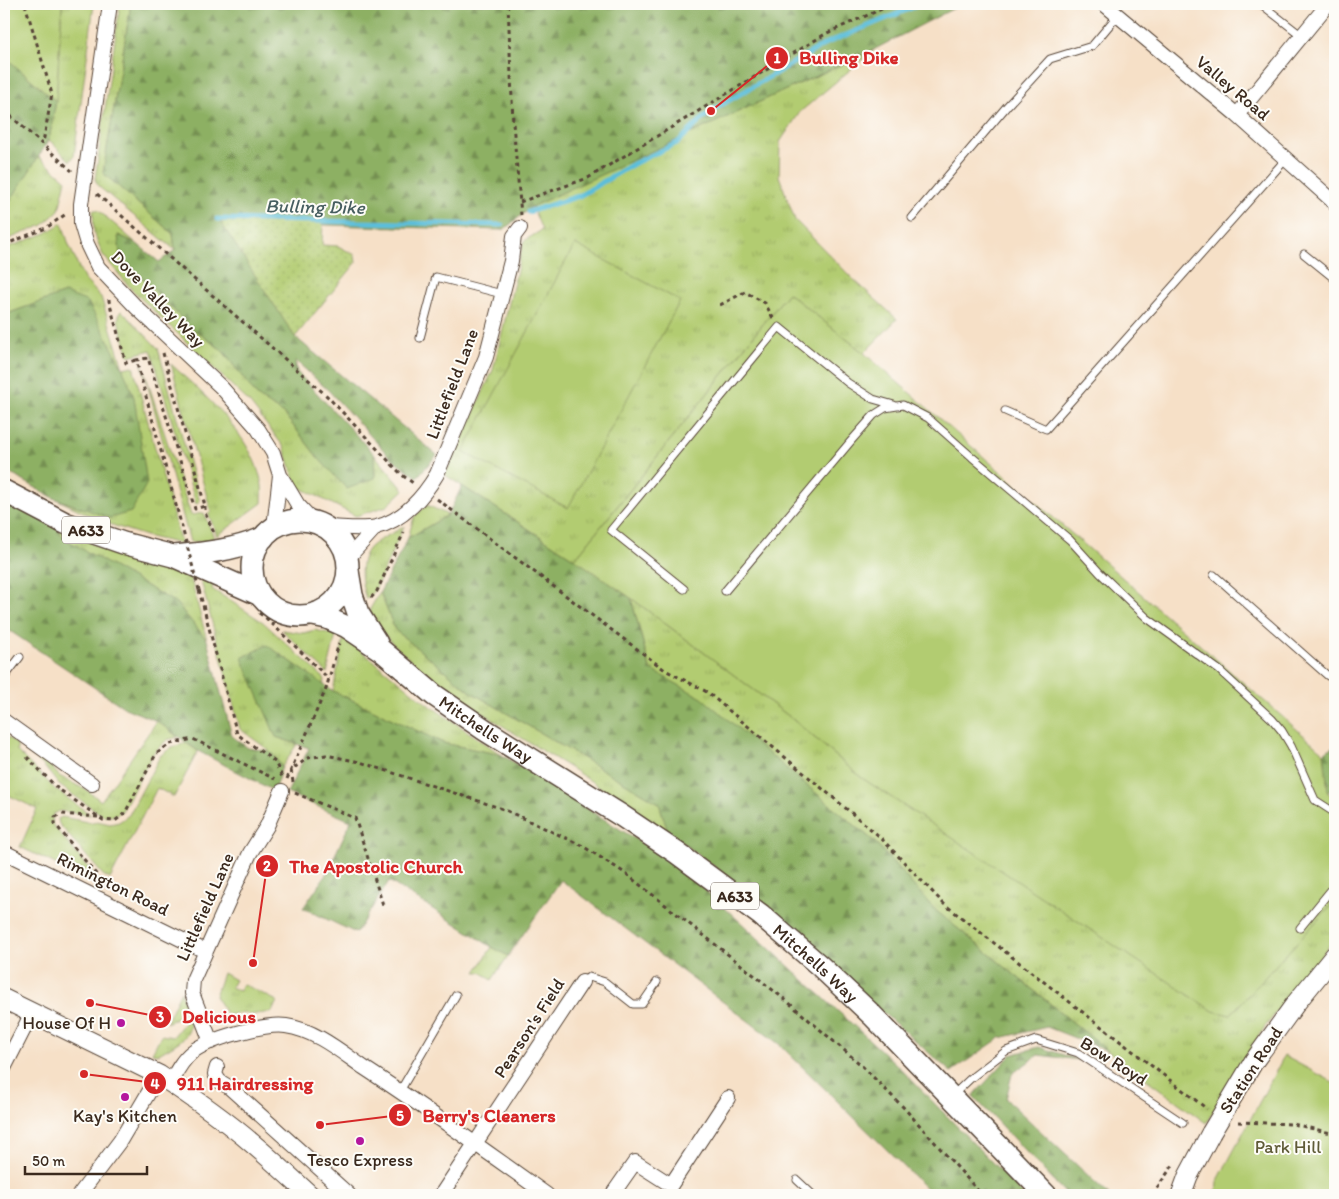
<svg xmlns="http://www.w3.org/2000/svg" width="1339" height="1199" font-family="Itim,sans-serif">
  <defs>
    <pattern id="grass-tufts" width="24" height="20" patternUnits="userSpaceOnUse" patternTransform="scale(1.25)"><rect width="24" height="20" fill="#b2cc71"/><path d="M3 7l-1-3M5 7V3M7 7l1-3M15 17l-1-3M17 17v-4M19 17l1-3" fill="none" stroke="#9aaf61"/></pattern>
    <pattern id="forest-firs" width="22" height="20" patternUnits="userSpaceOnUse" patternTransform="scale(1.25)"><rect width="22" height="20" fill="#8db063"/><path d="M5 1l3.5 6h-7zM16 11l3.5 6h-7z" fill="#748f51"/></pattern>
    <pattern id="garden-dots" width="8" height="8" patternUnits="userSpaceOnUse" patternTransform="scale(1.25)"><rect width="8" height="8" fill="#b2cc71"/><path d="M2 2h.1M6 6h.1" fill="none" stroke="#9aaf61" stroke-width="1.8" stroke-linecap="round"/></pattern>
  </defs>
  <rect width="100%" height="100%" fill="#fdfcf7"/>
  <filter id="ink" filterUnits="userSpaceOnUse"><feTurbulence type="fractalNoise" baseFrequency=".02" numOctaves="2"/><feDisplacementMap in="SourceGraphic" scale="10" xChannelSelector="R" yChannelSelector="G"/><feConvolveMatrix kernelMatrix="1 2 1 2 8 2 1 2 1" color-interpolation-filters="sRGB"/></filter>
  <filter id="wash" filterUnits="userSpaceOnUse"><feTurbulence type="fractalNoise" baseFrequency=".0096" numOctaves="4" result="noise"/><feDisplacementMap in="SourceGraphic" scale="20" xChannelSelector="R" yChannelSelector="G"/><feGaussianBlur stdDeviation="1.12" result="paint"/><feColorMatrix in="noise" values="0 0 0 0 0 0 0 0 0 0 0 0 0 0 0 0 0 1.4 0 .05"/><feComposite in="paint" operator="in"/></filter>
  <g filter="url(#wash)">
    <rect width="100%" height="100%" fill="#f6e0c7"/>
    <path fill="url(#grass-tufts)" stroke="#767b48" d="M62,4H94L74,156L70,161L49,140L56,101Z
      M120,4H131L103,173L173,234L175,250L98,186L95,179Z
      M875,49L800,112L780,142L779,176L795,220L852,278L897,319L864,353L788,293L575,559L445,475L493,370L524,241L542,230L532,206Z
      M38,156L66,180L59,210L43,225L4,241V208L7,206Z
      M93,210H98L136,243L118,235L120,255L189,326L222,350L257,396L285,415L319,459L375,478L374,454L404,490L387,506L356,516L297,486L284,447L248,401L132,290L103,255L94,233Z
      M62,223L69,245L84,279L101,297L123,368L133,366L181,544L146,536L106,523L54,498L111,518L65,293L4,315V249L46,233Z
      M122,311L158,348L200,502L196,504L151,350L129,356L118,320L120,312Z
      M142,364L191,515L204,513L214,538L208,541L190,542Z
      M171,364C206,397 249,432 261,480C263,487 262,496 262,503L217,536L208,513L211,512Z
      M427,505L448,515L408,538L414,517Z
      M404,526L375,590L366,599C361,583 357,561 370,547C379,539 394,533 404,526Z
      M58,528L118,555L189,572L207,640L176,603L63,538Z
      M200,577L214,581L212,589L263,622L325,679L323,684L267,645L276,737L297,744L282,767L270,751L240,729Z
      M380,592L395,630L471,692L659,803L668,832C635,810 602,788 569,767C529,742 376,653 370,609Z
      M631,598L790,717L862,778L1230,1015L1335,901V938L1264,1028L1206,1123L1108,1051L934,909L875,842L704,701L650,669Z
      M282,630L303,633L315,630L336,635L327,673Z
      M344,637L426,703L502,755L443,743L333,691Z
      M157,721L178,737L167,740L154,752L122,811L112,816L102,815L59,785L43,765L24,749L27,746L45,759L59,776L88,791L101,801Z
      M4,735L17,744V751L56,790L91,815L60,811L53,814L52,824L95,876L91,881L20,847L37,809L4,793Z
      M186,743L198,751L174,797L157,788L110,879L103,875L59,824L58,819L62,817L93,823L97,821L110,824L119,822L129,815L160,756L172,747Z
      M492,947L508,956L492,980L481,972H476Z
      M223,973L235,980L231,987L239,991L243,984L277,1001L272,1012L249,1015L246,1012L227,1015L215,996Z
      M181,991L184,1005L176,1019L166,1023Z
      M188,1018C197,1036 171,1046 159,1054L152,1053L161,1035L173,1037Z"/>
    <path fill="url(#forest-firs)" stroke="#646d40" d="M131,4H962L875,49L533,206L503,230L221,222L295,337L437,455L417,477L390,457L329,391L295,360L297,372L374,454L375,478L347,489L319,459L285,415L257,396L222,350L189,326L120,255L118,235L136,243L159,262L175,250L173,234L103,173Z
      M4,56L56,101L49,140L7,206L4,208Z
      M65,293L88,302L123,369L134,397L147,483L131,512L110,518L54,498L4,470V315Z
      M462,486L575,559L631,598L650,669L702,698L875,842L934,909L1108,1051L1047,1027L1000,1038L951,1072L719,870L668,832L659,803L471,692L395,630L380,592L408,538L448,515Z
      M4,501L58,528L63,538L176,603L207,640L232,736L248,748L270,751L282,767L274,791L198,751L157,721L125,708L4,627Z
      M267,645L333,691L443,743L502,755L680,867L896,1064L1024,1195H933L779,1044L561,880L508,956L492,947L389,881L356,933L303,908L325,876L351,821L287,793L309,748L276,737L242,658Z
      M1335,745V784L1328,793L1324,753Z
      M1039,1047L1079,1060L1038,1055L1012,1074L1006,1099L1109,1195H1067L973,1096L1011,1055Z"/>
    <path fill="#b2cc71" stroke="#767b48" d="M4,4H62L56,101L4,56Z
      M575,244L680,301L568,508L463,452Z
      M788,293L864,353L1324,753L1328,793L1335,798V901L1230,1015L1213,1011L862,778L790,717L631,598L575,559Z
      M1284,1056L1335,1083V1195H1216L1217,1182Z"/>
    <path fill="url(#garden-dots)" stroke="#767b48" d="M220,221L323,223L322,245L338,246L355,255L356,263L295,337Z"/>
    <g fill="none" stroke-linecap="round" stroke-linejoin="round">
      <path stroke="#5cbeda" stroke-width="5" d="M528,212L579,196L635,163L677,143L711,111L827,43L921,4
        M217,219L502,225"/>
    </g>
  </g>
  <g filter="url(#ink)">
    <g fill="none" stroke-linecap="round" stroke-linejoin="round">
      <g stroke="#574537" stroke-width="9">
        <path id="lane" d="M1261,4L1302,36
          M912,218L1007,106L1050,59L1092,46L1118,15
          M1304,254L1335,279
          M420,338L436,277L502,294
          M1005,411L1046,429L1286,159
          M1214,575L1328,676L1335,673
          M684,589L611,530L779,327L848,383L873,399L894,405
          M725,591L851,441L874,415L885,408L903,405L928,418L972,457L1070,540L1100,573L1147,618L1219,670L1272,719L1282,731L1291,746L1315,800L1335,813
          M4,678L20,657
          M4,818L5,816
          M1300,928L1335,885
          M582,982L589,977L605,982L633,1004H642L657,982
          M400,1091L456,995
          M952,1096L971,1078L1006,1051L1036,1040L1078,1053L1183,1123
          M797,1180L813,1195"/>
      </g>
      <g stroke="#574537" stroke-width="16">
        <path id="street" d="M110,4L81,204V224L87,244L98,267L137,308L222,388L258,429L273,453L280,475L298,505L314,522
          M1104,4L1237,115L1335,203
          M1237,115L1328,4
          M274,527L280,475
          M326,527C341,527 362,530 376,527C403,521 424,496 437,474L486,357L511,261L514,236L520,228
          M347,559L376,527
          M4,721L92,784
          M4,852L205,951
          M211,1042L192,993L193,980L250,853L267,826L282,791
          M217,1067L215,1074L219,1081L229,1087L349,1195
          M4,1068L32,1013
          M170,1083C176,1072 182,1060 192,1052C208,1039 266,1023 286,1026C315,1030 340,1051 363,1067C426,1108 486,1151 547,1195
          M79,1195L120,1141L159,1075
          M441,1195L582,982
          M612,1195L635,1162L671,1185L728,1098"/>
      </g>
      <g stroke="#574537" stroke-width="21">
        <path id="secondary" d="M4,999L159,1075C191,1096 223,1118 253,1144C272,1160 291,1178 310,1195
          M1254,1061L1296,1003L1335,955
          M1181,1195L1188,1176L1211,1133"/>
      </g>
      <g stroke="#574537" stroke-width="24">
        <g id="primary">
          <path d="M4,491L65,523L123,543L173,556L260,595"/>
          <circle cx="300" cy="568" r="48"/>
          <path d="M175,556C206,553 234,550 263,538"/>
          <path d="M348,571L352,595L358,613L377,643"/>
          <path id="s1" d="M313,615L327,618L347,627L381,650L434,695L485,730L622,816L677,853L761,915L820,966L872,1015L1046,1195"/>
        </g>
      </g>
      <path stroke="#574537" stroke-width="3" stroke-dasharray="4 4" stroke-linecap="butt" d="M25,4L52,94L43,143
        M508,4L513,123L521,215
        M4,110L72,171
        M97,194L327,396L402,475L413,483
        M520,202L588,178L827,33L893,4
        M4,245L46,228L66,214
        M109,299V301L126,363L136,360
        M720,305L745,292L765,303L773,318
        M163,353L205,506L195,509L148,358L136,360L177,509
        M437,499L665,670L707,692L879,836L944,904L1207,1109
        M205,506V513L214,533
        M199,590L237,734L275,762L283,779
        M371,598L377,591L404,532
        M259,613L266,618L329,679
        M27,757L57,788L103,820L115,821L125,813L156,754L170,744L193,739L275,779
        M287,779L326,689L339,643
        M293,782L291,770L308,758L326,755L360,762L503,809L581,845L625,873L788,1002L859,1063L905,1109L982,1195
        M295,793L355,818L383,905
        M98,817L62,814L55,817V824L100,879L99,883
        M1238,1122L1293,1124L1335,1134
        M1152,1195L1173,1165"/>
      <use href="#lane" stroke="#fff" stroke-width="7"/>
      <use href="#street" stroke="#fff" stroke-width="14"/>
      <use href="#secondary" stroke="#fff" stroke-width="19"/>
      <use href="#primary" stroke="#fff" stroke-width="21"/>
      <g stroke="#574537" stroke-width="21" stroke-linecap="butt">
        <path id="secondary-bridge" d="M1211,1133L1254,1061"/>
      </g>
      <path stroke="#574537" stroke-width="3" stroke-dasharray="4 4" stroke-linecap="butt" d="M177,509L199,590"/>
      <use href="#secondary-bridge" stroke="#fff" stroke-width="19"/>
    </g>
  </g>
  <g fill="#b5179e" stroke="#fdfcf7" stroke-width="2">
    <circle cx="121" cy="1023" r="5"/>
    <circle cx="125" cy="1097" r="5"/>
    <circle cx="360" cy="1141" r="5"/>
  </g>
  <g text-anchor="middle" stroke-width="4" stroke-linejoin="round" paint-order="stroke">
    <g fill="#fdfcf7" stroke="#75695f" stroke-width="1">
      <rect x="62" y="516.5" width="48" height="27" rx="4"/>
      <rect x="711" y="882.5" width="48" height="27" rx="4"/>
    </g>
    <g font-size="16" font-weight="bold" fill="#3b2a1e">
      <text x="86" y="536">A633</text>
      <text x="735" y="902">A633</text>
    </g>
    <g font-size="18" fill="#3b2a1e" stroke="#fdfcf7">
      <text transform="translate(1233 88) rotate(40)" y="6">Valley Road</text>
      <text transform="translate(158 299) rotate(46)" y="6">Dove Valley Way</text>
      <text transform="translate(452 384) rotate(-69)" y="6">Littlefield Lane</text>
      <text dy="6" stroke="none"><textPath href="#s1" startOffset="209">Mitchells Way</textPath></text>
      <text transform="translate(113 884) rotate(26)" y="6">Rimington Road</text>
      <text transform="translate(205 907) rotate(-66)" y="6">Littlefield Lane</text>
      <text dy="6" stroke="none"><textPath href="#s1" startOffset="614">Mitchells Way</textPath></text>
      <text transform="translate(529 1028) rotate(-57)" y="6">Pearson's Field</text>
      <text transform="translate(1114 1061) rotate(32)" y="6">Bow Royd</text>
      <text transform="translate(1251 1070) rotate(-57)" y="6">Station Road</text>
    </g>
    <g font-size="18" fill="#3b2a1e" stroke="#fdfcf7">
      <text x="111" y="1029" text-anchor="end">House Of H</text>
      <text x="125" y="1122">Kay's Kitchen</text>
      <text x="360" y="1166">Tesco Express</text>
    </g>
    <g font-size="18" fill="#5f5b37" stroke="#fdfcf7">
      <text x="1288" y="1153">Park Hill</text>
    </g>
    <g font-size="19" font-style="italic" fill="#475e60" stroke="#fdfcf7">
      <text transform="translate(315 206) rotate(1)" y="7">Bulling Dike</text>
    </g>
  </g>
  <path fill="none" stroke="#d62828" stroke-width="2" d="M711 111L777 58M253 963L267 866M90 1003L160 1017M84 1074L155 1083M320 1125L400 1115"/>
  <g fill="#d62828" stroke="#fdfcf7" stroke-width="2">
    <circle cx="711" cy="111" r="5"/>
    <circle cx="253" cy="963" r="5"/>
    <circle cx="90" cy="1003" r="5"/>
    <circle cx="84" cy="1074" r="5"/>
    <circle cx="320" cy="1125" r="5"/>
    <circle cx="777" cy="58" r="12"/>
    <circle cx="267" cy="866" r="12"/>
    <circle cx="160" cy="1017" r="12"/>
    <circle cx="155" cy="1083" r="12"/>
    <circle cx="400" cy="1115" r="12"/>
  </g>
  <g font-size="15" text-anchor="middle" font-weight="bold" fill="#fff">
    <text x="777" y="63">1</text>
    <text x="267" y="871">2</text>
    <text x="160" y="1022">3</text>
    <text x="155" y="1089">4</text>
    <text x="400" y="1121">5</text>
  </g>
  <g font-size="19" text-anchor="middle" font-weight="bold" fill="#d62828" stroke="#fdfcf7" stroke-width="4" stroke-linejoin="round" paint-order="stroke">
    <text x="849" y="64">Bulling Dike</text>
    <text x="376" y="873">The Apostolic Church</text>
    <text x="219" y="1023">Delicious</text>
    <text x="245" y="1090">911 Hairdressing</text>
    <text x="489" y="1122">Berry's Cleaners</text>
  </g>
  <rect width="1339" height="1199" fill="none" stroke="#fdfcf7" stroke-width="20"/>
  <path d="M25 1166v8h122v-8" fill="none" stroke="#3b2a1e" stroke-width="2.5"/>
  <text x="32" y="1166" font-size="15" fill="#3b2a1e" stroke="#fdfcf7" stroke-width="4" paint-order="stroke">50 m</text>
</svg>
